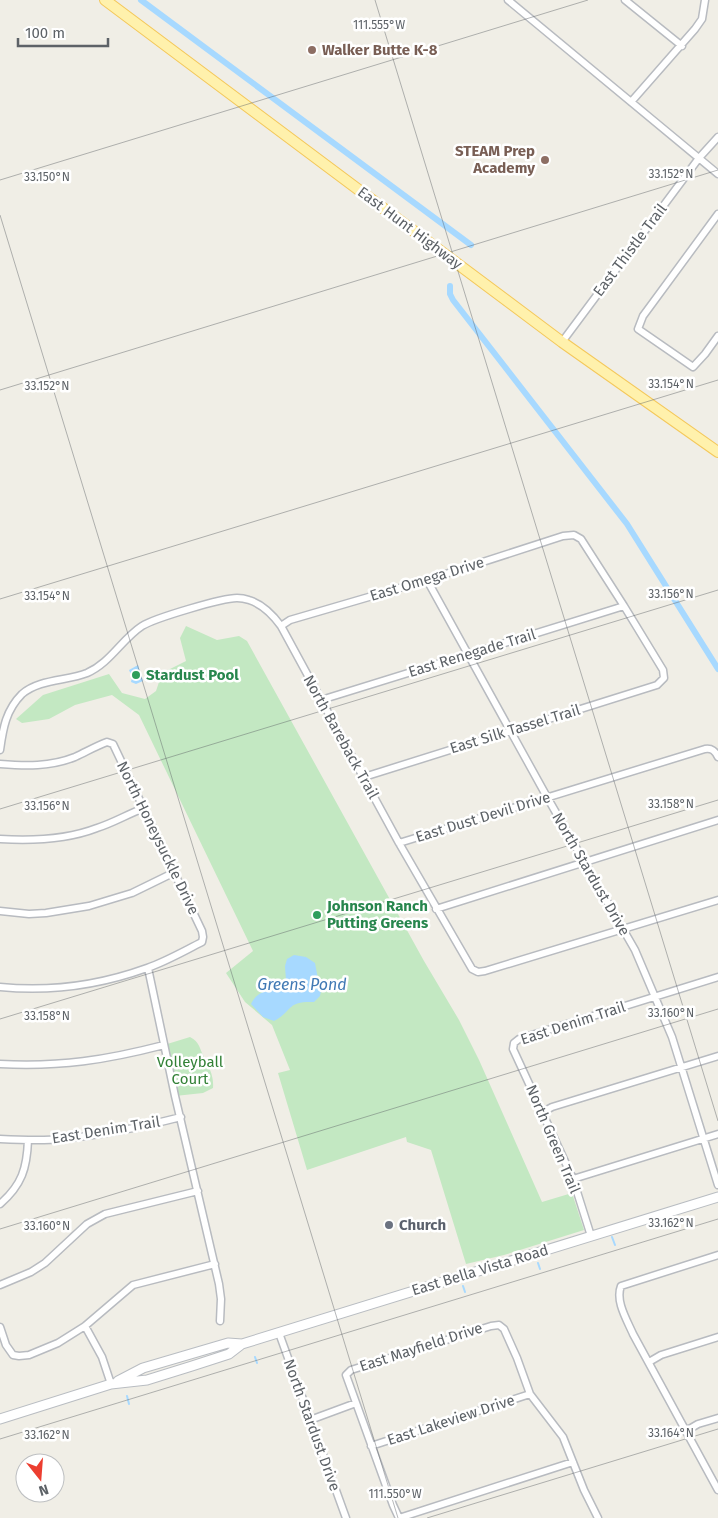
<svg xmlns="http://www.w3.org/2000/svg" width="718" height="1518" font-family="'Fira Sans',sans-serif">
  <rect width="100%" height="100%" fill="#f0eee6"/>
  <path fill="#c3e8c2" d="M186,626L217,640L239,636L247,641L424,961L459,1020L479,1060L542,1202L572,1193L584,1230L504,1255L466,1264L431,1150L407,1142L406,1137L307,1170L278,1073L290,1070L272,1025L245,1002L226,973L253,951L139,715L112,695L75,705L49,719L22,723L16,719L43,695L109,674L122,693L145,699L156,691L162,673L186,661L180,638Z
    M190,1037C200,1042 199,1048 204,1057C209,1068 214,1075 213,1088L203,1093L175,1096L164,1045Z"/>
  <path fill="#a7d9ff" d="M138,665L143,681L136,684L131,682L132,677L129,670Z
    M294,955L306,957L315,963L318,979L322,986L320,996L314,1002C286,1001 294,1010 274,1021L263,1017L251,1004C260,986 274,994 286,981L285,966L287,959Z"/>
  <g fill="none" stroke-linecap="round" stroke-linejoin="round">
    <path stroke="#a7d9ff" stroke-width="2" d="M612,1237L615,1245
      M538,1263L540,1269
      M463,1286L465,1292
      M255,1357L257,1363
      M127,1396L129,1404"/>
    <path stroke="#a7d9ff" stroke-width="6" d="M141,0L471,245
      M450,286V294L453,300L627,524L718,669"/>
    <g stroke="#b8bbc0" stroke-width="9">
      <path id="street" d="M508,0L718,174
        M625,0L682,46
        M631,102L695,29L702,19L705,0
        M718,214L643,316L638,329L693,367L705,354L718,336
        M562,342L699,158L718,137
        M427,580L547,797L635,950L672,1037L718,1185
        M281,626L290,620L427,580L563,536L574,535L581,539L624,606L663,670L664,678L657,685L364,777
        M321,700L624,606
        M0,750C3,728 6,710 22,694C39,679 67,681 87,673C110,663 122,639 142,626C155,618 222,598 237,598C241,598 246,599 249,600C262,604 273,615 281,626L399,843L472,969L478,972L485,971L718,900
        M0,764C25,766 50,767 75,757C86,752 96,746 107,742L113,744L202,931L203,937L202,942C184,951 165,962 147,968C100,985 50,992 0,987
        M0,839C33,841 66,840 97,828C113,823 128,814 144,808
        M399,843L705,749C712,748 715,751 718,757
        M436,909L718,820
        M0,911L29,914L46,913L89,906L132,893L175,872
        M148,968L175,1096L219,1284L221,1299L220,1321
        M0,1064C61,1067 106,1060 164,1045
        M543,1112L552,1107L718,1056
        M0,1139C21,1140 42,1141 62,1139C102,1135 142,1127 181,1117
        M573,1179L718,1134
        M0,1204C22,1185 27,1168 28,1140
        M591,1236L573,1179L513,1049L514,1043L519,1039L718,977
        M718,1255L621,1286C615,1301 627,1320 633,1334L718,1490
        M0,1285L31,1272L45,1263L87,1224L105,1214L198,1191
        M85,1326L102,1357L111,1384
        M0,1327L6,1345L13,1355L19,1356L29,1355L58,1343L85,1326L133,1285L215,1264
        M279,1333L346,1518
        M649,1362L661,1355L718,1337
        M310,1420L356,1403
        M686,1431L698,1424L718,1418
        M371,1446L530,1394
        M399,1518L393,1505L346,1375L351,1370L491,1326L499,1325L504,1329L517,1358L530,1394L563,1437L584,1490L598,1518
        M399,1518L573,1462"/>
    </g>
    <g stroke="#b9bdc2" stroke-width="11">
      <path id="secondary" d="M118,1381L143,1368L228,1343L242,1344
        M0,1419L111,1384L147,1380L192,1366L229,1354L242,1344L718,1197"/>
    </g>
    <g stroke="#f4c85b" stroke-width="12">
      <path id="primary" d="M105,0L562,342L718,452"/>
    </g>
    <use href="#street" stroke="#fff" stroke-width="6"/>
    <use href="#secondary" stroke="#fff" stroke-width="9"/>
    <use href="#primary" stroke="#fff1ac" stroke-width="10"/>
  </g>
  <path fill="none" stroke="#5d6267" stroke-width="1" stroke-opacity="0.45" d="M375,0L718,1121M0,180L588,0M0,215L398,1518M0,390L718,170M0,599L718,380M0,809L718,590M0,1019L718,800M0,1229L718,1009M0,1439L718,1219M427,1518L718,1429"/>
  <g fill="#8d6e63" stroke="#fff" stroke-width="2">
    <circle cx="312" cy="50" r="5"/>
    <circle cx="545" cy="160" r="5"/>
  </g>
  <g fill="#2e9e5b" stroke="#fff" stroke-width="2">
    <circle cx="136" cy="675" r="5"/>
    <circle cx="317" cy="915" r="5"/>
  </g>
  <circle fill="#6b7280" stroke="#fff" stroke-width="2" cx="389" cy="1225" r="5"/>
  <g text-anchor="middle" stroke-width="5" stroke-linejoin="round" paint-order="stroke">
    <g font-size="15" font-weight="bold" fill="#785e54" stroke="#fff" text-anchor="start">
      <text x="322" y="55">Walker Butte K-8</text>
      <text x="535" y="156" text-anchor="end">STEAM Prep<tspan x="535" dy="17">Academy</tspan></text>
    </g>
    <g font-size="15" fill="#5d6267" stroke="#fff">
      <text transform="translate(410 228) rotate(37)" y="5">East Hunt Highway</text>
      <text transform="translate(630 250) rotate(-53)" y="5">East Thistle Trail</text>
      <text transform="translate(427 579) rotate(-17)" y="5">East Omega Drive</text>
      <text transform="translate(472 653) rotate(-17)" y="5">East Renegade Trail</text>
      <text transform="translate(515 729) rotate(-17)" y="5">East Silk Tassel Trail</text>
      <text transform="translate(341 737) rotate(61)" y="5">North Bareback Trail</text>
      <text transform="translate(483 817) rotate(-17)" y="5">East Dust Devil Drive</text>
      <text transform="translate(158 838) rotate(64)" y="5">North Honeysuckle Drive</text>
      <text transform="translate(591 874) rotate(60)" y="5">North Stardust Drive</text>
      <text transform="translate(573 1023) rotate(-18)" y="5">East Denim Trail</text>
      <text transform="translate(106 1130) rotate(-9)" y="5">East Denim Trail</text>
      <text transform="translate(553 1139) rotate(67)" y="5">North Green Trail</text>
      <text transform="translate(480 1270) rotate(-17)" y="5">East Bella Vista Road</text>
      <text transform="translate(421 1347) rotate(-18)" y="5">East Mayfield Drive</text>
      <text transform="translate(451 1420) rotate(-18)" y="5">East Lakeview Drive</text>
      <text transform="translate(312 1425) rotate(70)" y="5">North Stardust Drive</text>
    </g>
    <g font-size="15" font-weight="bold" fill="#27864d" stroke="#fff" text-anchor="start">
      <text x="146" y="680">Stardust Pool</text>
      <text x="327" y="911">Johnson Ranch<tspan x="327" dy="17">Putting Greens</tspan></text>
    </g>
    <g font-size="15" fill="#328136" stroke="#fff">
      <text x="190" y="1067">Volleyball<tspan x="190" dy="17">Court</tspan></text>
    </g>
    <g font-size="15" font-weight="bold" fill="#5b616d" stroke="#fff" text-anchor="start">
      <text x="399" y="1230">Church</text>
    </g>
    <g font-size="16" font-style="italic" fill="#4179b4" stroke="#fff">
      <text x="302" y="990">Greens Pond</text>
    </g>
  </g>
  <g font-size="12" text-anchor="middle" fill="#5d6267" stroke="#fff" stroke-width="5" stroke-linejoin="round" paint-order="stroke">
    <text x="379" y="29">111.555°W</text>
    <text x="671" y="178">33.152°N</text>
    <text x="47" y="181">33.150°N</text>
    <text x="671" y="388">33.154°N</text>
    <text x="47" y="390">33.152°N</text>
    <text x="671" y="598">33.156°N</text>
    <text x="47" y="600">33.154°N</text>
    <text x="671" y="808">33.158°N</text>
    <text x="47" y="810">33.156°N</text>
    <text x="671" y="1017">33.160°N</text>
    <text x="47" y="1020">33.158°N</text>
    <text x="671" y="1227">33.162°N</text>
    <text x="47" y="1230">33.160°N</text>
    <text x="671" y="1437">33.164°N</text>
    <text x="47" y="1439">33.162°N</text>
    <text x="395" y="1498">111.550°W</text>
  </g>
  <g transform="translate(40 1478) rotate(163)"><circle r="24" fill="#ffffff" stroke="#bec0c2"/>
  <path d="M0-4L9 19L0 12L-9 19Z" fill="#ec3e30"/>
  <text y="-8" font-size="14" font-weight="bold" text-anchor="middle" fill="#5d6267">N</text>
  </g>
  <path d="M18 38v8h90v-8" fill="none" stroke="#5d6267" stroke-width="2.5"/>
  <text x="25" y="38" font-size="15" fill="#5d6267" stroke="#ffffff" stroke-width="4" paint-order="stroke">100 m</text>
</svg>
